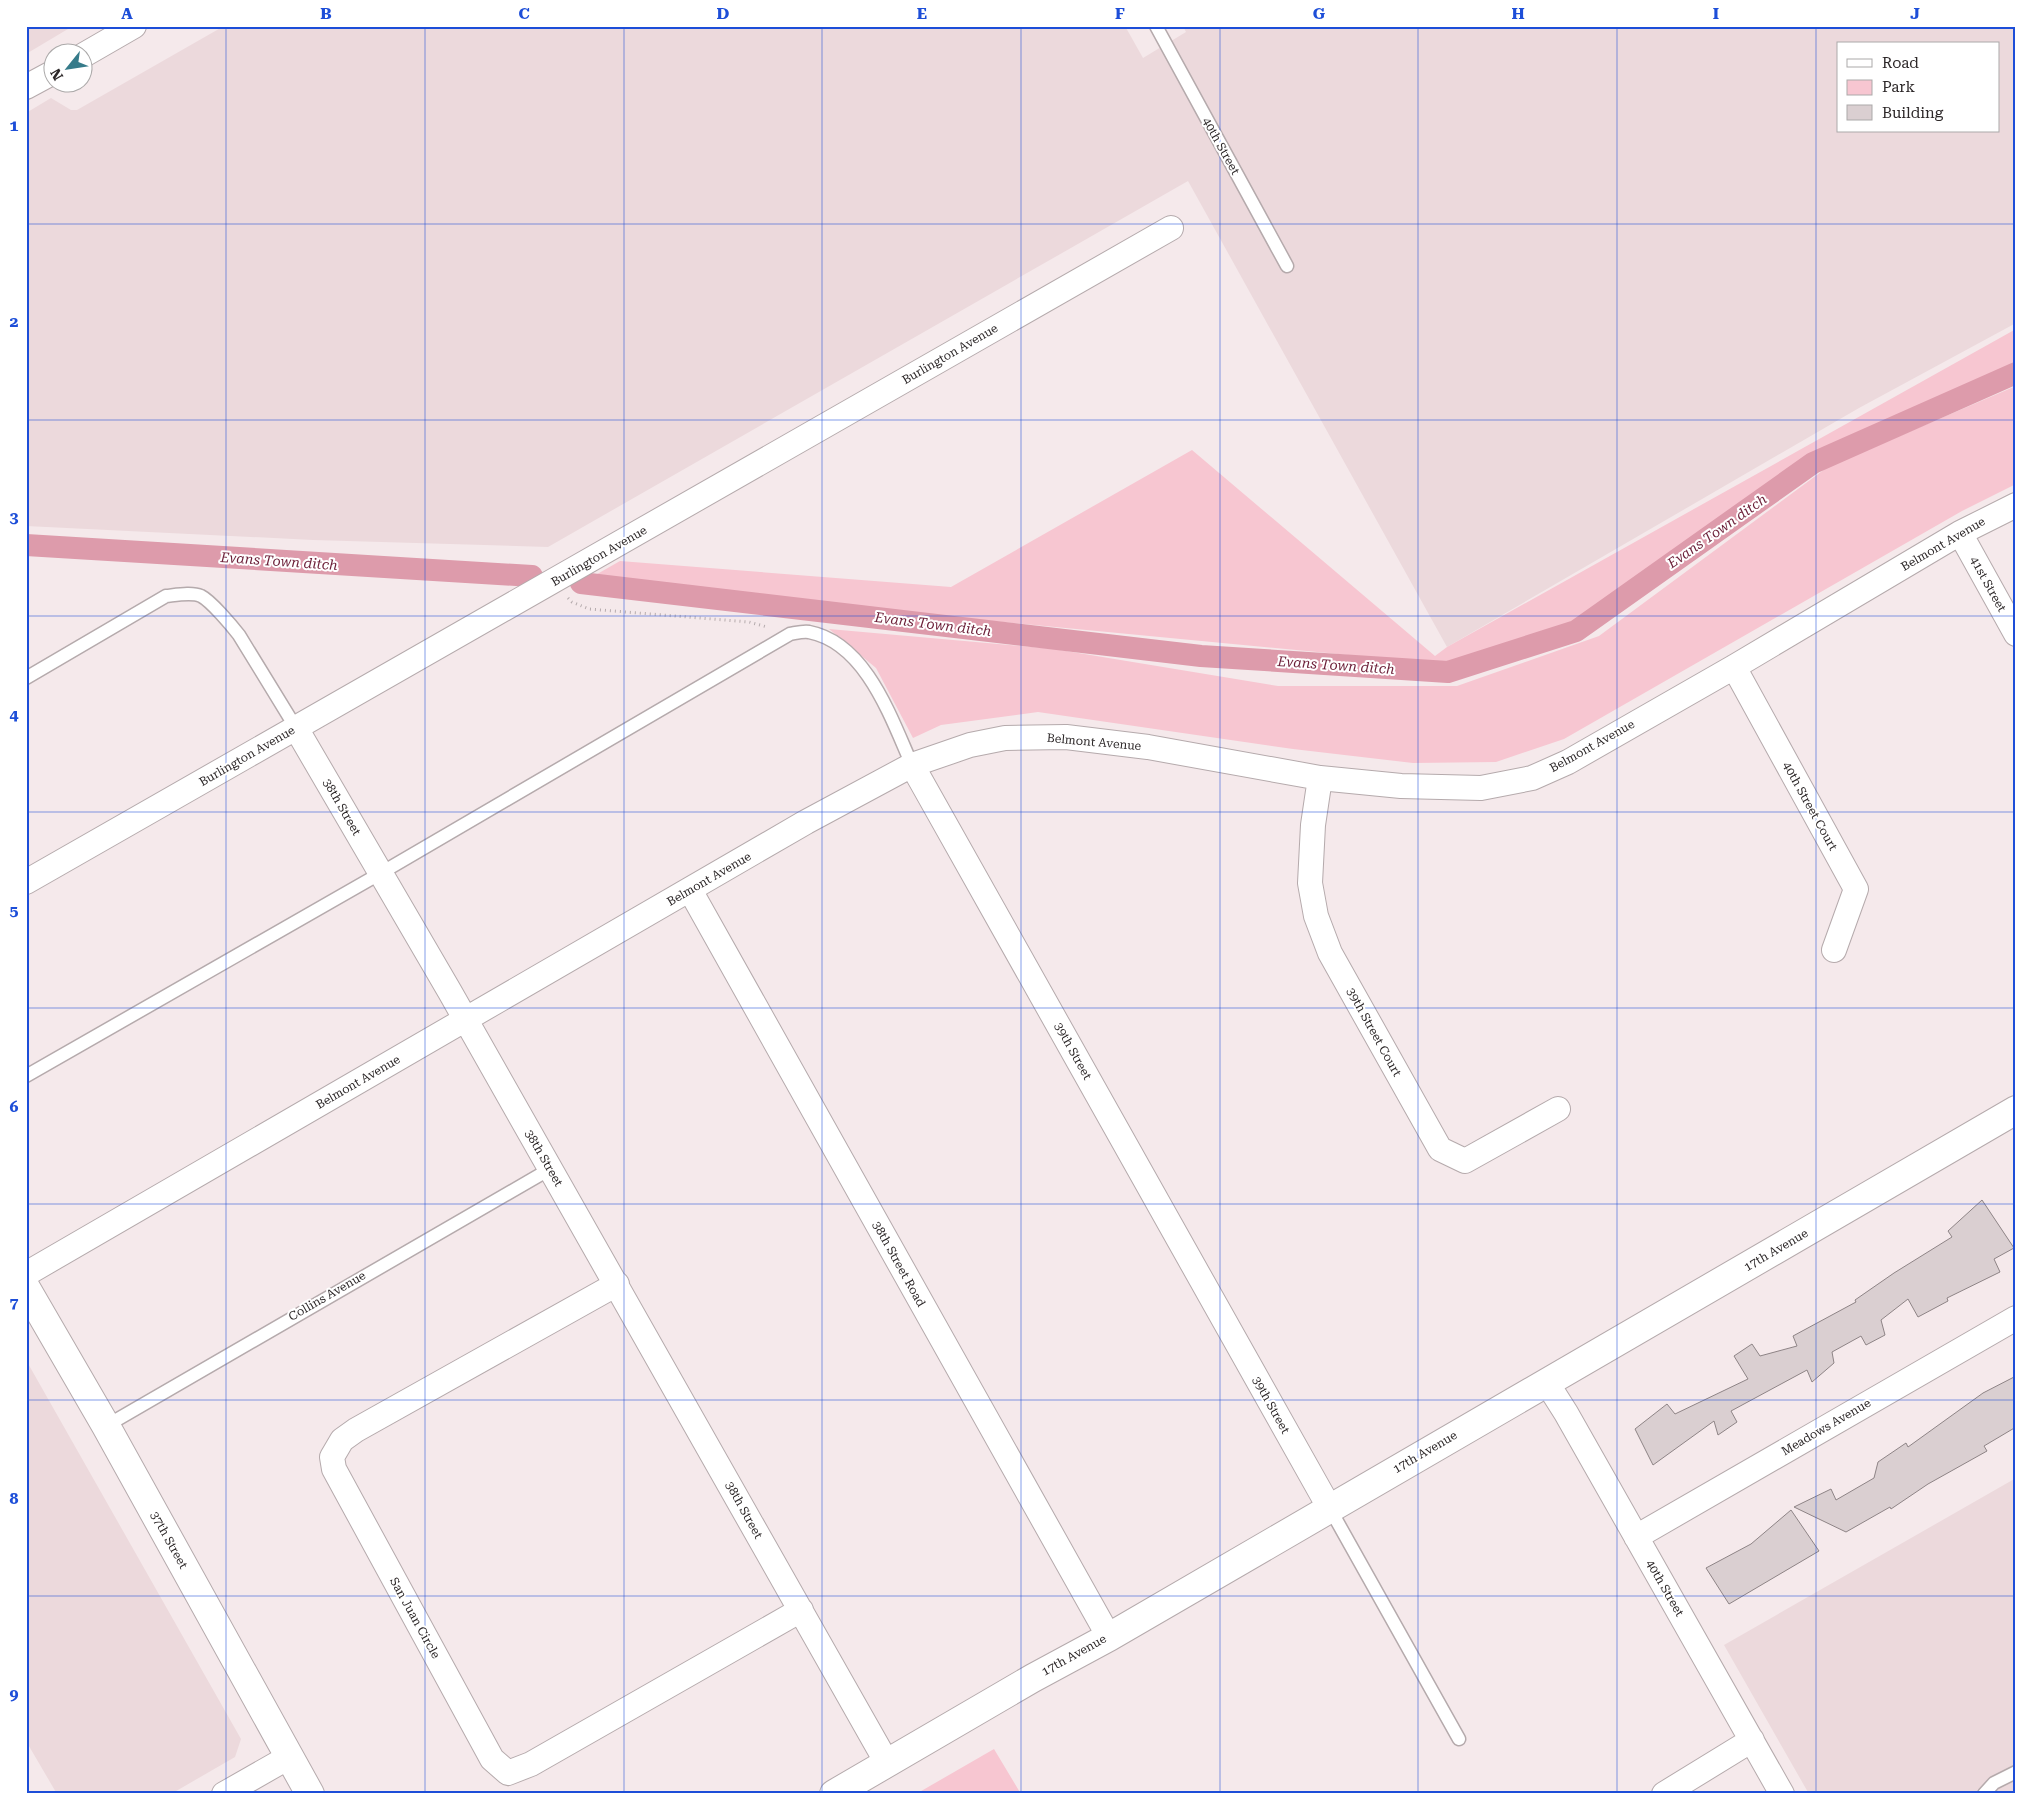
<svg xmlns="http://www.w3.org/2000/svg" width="2042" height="1820" font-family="'Roboto Serif',serif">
  <rect width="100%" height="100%" fill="#f5e9eb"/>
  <path fill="#ecd9dc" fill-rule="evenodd" d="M26,26H73L26,54Z
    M224,26H1125L1143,58L1186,32L1183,26H2016V323L1859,408L1447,647L1188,181L548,547L313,540L26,526V113L51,98L71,110H77ZM1838,44H1998V131H1838Z
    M26,1360L241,1739L235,1757L171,1794H57L26,1741Z
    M2016,1478V1794H1809L1724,1645Z"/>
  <path fill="#f7c6d1" d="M2016,329V367L1809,459L1574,624L1443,664L898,612L592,577L620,561L951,587L1192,450L1435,656L1447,647Z
    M2016,386V484L1962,511L1564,739L1496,762L1413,763L1293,749L1038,712L941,725L913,738L876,668L829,629L1054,649L1278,686H1457L1599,636L1829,466Z
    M994,1749L1021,1794H916Z"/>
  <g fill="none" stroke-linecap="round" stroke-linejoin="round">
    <path stroke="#dd9bab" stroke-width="22" d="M26,545L532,576
      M581,583L1201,656L1448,672L1576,631L1813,463L2016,373"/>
  </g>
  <path fill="#dacfd1" stroke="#8e8486" d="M1982,1200L2014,1248L1994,1259L2000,1272L1947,1298L1948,1301L1918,1317L1908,1299L1881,1320L1885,1335L1866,1345L1861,1336L1832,1352L1834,1363L1812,1382L1807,1370L1731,1411L1737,1422L1718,1435L1714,1421L1653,1465L1635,1429L1667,1404L1675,1414L1748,1379L1734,1356L1752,1344L1760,1356L1797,1346L1793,1336L1856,1302L1855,1300L1894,1273L1952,1237L1948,1231Z
    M2016,1376V1427L1984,1446L1987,1451L1928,1484L1891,1509L1890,1507L1846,1532L1794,1507L1831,1489L1836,1500L1874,1478L1878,1462L1906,1443L1908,1447L1983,1393Z
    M1791,1510L1819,1551L1729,1604L1706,1568L1751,1544Z"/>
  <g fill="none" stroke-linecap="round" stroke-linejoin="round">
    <g stroke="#b5aaac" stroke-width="15">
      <path id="lane" d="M1156,26L1287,266
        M26,678L166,596C176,595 192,592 201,596C211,601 232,626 239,635L296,728
        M26,1076L381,873L790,634C796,633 803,631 809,632C866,643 891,718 912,765
        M106,1426L550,1169
        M1329,1507L1459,1739
        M1984,1794L1994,1783L2016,1772"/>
    </g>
    <g stroke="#b5aaac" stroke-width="26">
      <path id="street" d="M82,56L134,26
        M26,87L52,73
        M1960,533L2016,634
        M1734,667L1856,889L1834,950
        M296,728L450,992L887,1763
        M912,765L1329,1507
        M1320,778L1313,825L1310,883L1316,916L1330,953L1440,1149L1465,1161L1558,1109
        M26,882L1171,228
        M690,890L1109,1637
        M26,1274L806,822L912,765L970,745L1005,738L1066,737L1148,747L1320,778L1401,786L1481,788L1532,778L1568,762L1734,667L1960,533L2016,505
        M617,1284L356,1430L342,1440L332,1457L334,1469L492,1759L508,1773L531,1764L801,1610
        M1547,1383L1566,1413L1782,1794
        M1636,1537L2016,1318
        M224,1794L289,1757
        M1664,1794L1752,1740"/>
    </g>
    <g stroke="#b5aaac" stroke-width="30">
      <path id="secondary" d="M26,1288L106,1426L310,1794
        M834,1794L1033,1678L1109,1637L2016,1110"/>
    </g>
    <path stroke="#b5abad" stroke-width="3" stroke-dasharray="1 4" stroke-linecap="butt" d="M568,598L572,602L589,609L749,622L767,627"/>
    <use href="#lane" stroke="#fff" stroke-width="12"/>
    <use href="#street" stroke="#fff" stroke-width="24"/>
    <use href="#secondary" stroke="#fff" stroke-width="28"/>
  </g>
  <path fill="none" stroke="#1d4ed8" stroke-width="1" stroke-opacity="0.55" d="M226,26V1794M425,26V1794M624,26V1794M822,26V1794M1021,26V1794M1220,26V1794M1418,26V1794M1617,26V1794M1816,26V1794M26,224H2016M26,420H2016M26,616H2016M26,812H2016M26,1008H2016M26,1204H2016M26,1400H2016M26,1596H2016"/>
  <g text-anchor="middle" stroke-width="4" stroke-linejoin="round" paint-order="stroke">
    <g font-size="12" fill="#2c2728" stroke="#fff">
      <text transform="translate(1221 146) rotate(61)" y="4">40th Street</text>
      <text transform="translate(950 354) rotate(-30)" y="4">Burlington Avenue</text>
      <text transform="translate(1943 544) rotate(-30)" y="4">Belmont Avenue</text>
      <text transform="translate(599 556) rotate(-30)" y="4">Burlington Avenue</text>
      <text transform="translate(1988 584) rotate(61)" y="4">41st Street</text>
      <text transform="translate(1094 742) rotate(5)" y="4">Belmont Avenue</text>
      <text transform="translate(1592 746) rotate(-29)" y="4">Belmont Avenue</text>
      <text transform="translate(247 756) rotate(-30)" y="4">Burlington Avenue</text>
      <text transform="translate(1810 806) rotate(61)" y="4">40th Street Court</text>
      <text transform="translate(342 807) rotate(60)" y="4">38th Street</text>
      <text transform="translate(709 879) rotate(-30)" y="4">Belmont Avenue</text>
      <text transform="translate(1374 1032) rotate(61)" y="4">39th Street Court</text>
      <text transform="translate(1073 1051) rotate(61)" y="4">39th Street</text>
      <text transform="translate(358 1082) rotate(-30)" y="4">Belmont Avenue</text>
      <text transform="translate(544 1158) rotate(60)" y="4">38th Street</text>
      <text transform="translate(1776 1250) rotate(-30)" y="4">17th Avenue</text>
      <text transform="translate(899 1264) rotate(61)" y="4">38th Street Road</text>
      <text transform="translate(327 1296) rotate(-30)" y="4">Collins Avenue</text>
      <text transform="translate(1271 1405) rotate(61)" y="4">39th Street</text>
      <text transform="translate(1826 1427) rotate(-30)" y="4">Meadows Avenue</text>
      <text transform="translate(1425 1452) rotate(-30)" y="4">17th Avenue</text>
      <text transform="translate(744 1510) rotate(61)" y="4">38th Street</text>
      <text transform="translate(169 1540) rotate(61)" y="4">37th Street</text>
      <text transform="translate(1665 1588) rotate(60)" y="4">40th Street</text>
      <text transform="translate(415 1618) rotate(61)" y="4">San Juan Circle</text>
      <text transform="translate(1074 1655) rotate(-29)" y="4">17th Avenue</text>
    </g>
    <g font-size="14" font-style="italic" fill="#6c1f38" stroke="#fff">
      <text transform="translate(1717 531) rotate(-35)" y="5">Evans Town ditch</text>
      <text transform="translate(279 561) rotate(4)" y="5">Evans Town ditch</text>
      <text transform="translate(933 624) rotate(7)" y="5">Evans Town ditch</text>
      <text transform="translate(1336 665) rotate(4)" y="5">Evans Town ditch</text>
    </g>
  </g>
  <rect width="2042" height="1820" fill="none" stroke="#ffffff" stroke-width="55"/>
  <rect x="1837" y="42" width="162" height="90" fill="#ffffff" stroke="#aba9a9"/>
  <rect x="1847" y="59" width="25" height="8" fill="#ffffff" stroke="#aba9a9"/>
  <text x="1882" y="68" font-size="15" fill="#2c2728">Road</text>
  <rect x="1847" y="80" width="25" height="15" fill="#f7c6d1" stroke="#aba9a9"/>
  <text x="1882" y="92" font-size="15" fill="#2c2728">Park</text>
  <rect x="1847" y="105" width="25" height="15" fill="#dacfd1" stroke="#aba9a9"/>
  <text x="1882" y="118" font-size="15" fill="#2c2728">Building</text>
  <g transform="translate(68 68) rotate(240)"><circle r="24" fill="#ffffff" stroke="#aba9a9"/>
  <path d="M0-4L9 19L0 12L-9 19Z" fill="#367b8a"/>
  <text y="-8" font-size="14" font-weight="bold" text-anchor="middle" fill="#2c2728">N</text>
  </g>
  <rect x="28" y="28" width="1986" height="1764" fill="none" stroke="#1d4ed8" stroke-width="2"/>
  <g font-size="16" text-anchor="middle" font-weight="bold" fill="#1d4ed8">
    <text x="127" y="19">A</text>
    <text x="326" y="19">B</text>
    <text x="524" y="19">C</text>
    <text x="723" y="19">D</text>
    <text x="922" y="19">E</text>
    <text x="1120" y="19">F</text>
    <text x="1319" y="19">G</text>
    <text x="1518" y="19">H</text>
    <text x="1716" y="19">I</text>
    <text x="1915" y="19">J</text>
    <text x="14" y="131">1</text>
    <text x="14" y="327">2</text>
    <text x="14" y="523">3</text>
    <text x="14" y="720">4</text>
    <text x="14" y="916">5</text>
    <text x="14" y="1112">6</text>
    <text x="14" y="1308">7</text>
    <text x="14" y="1504">8</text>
    <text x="14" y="1700">9</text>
  </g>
</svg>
